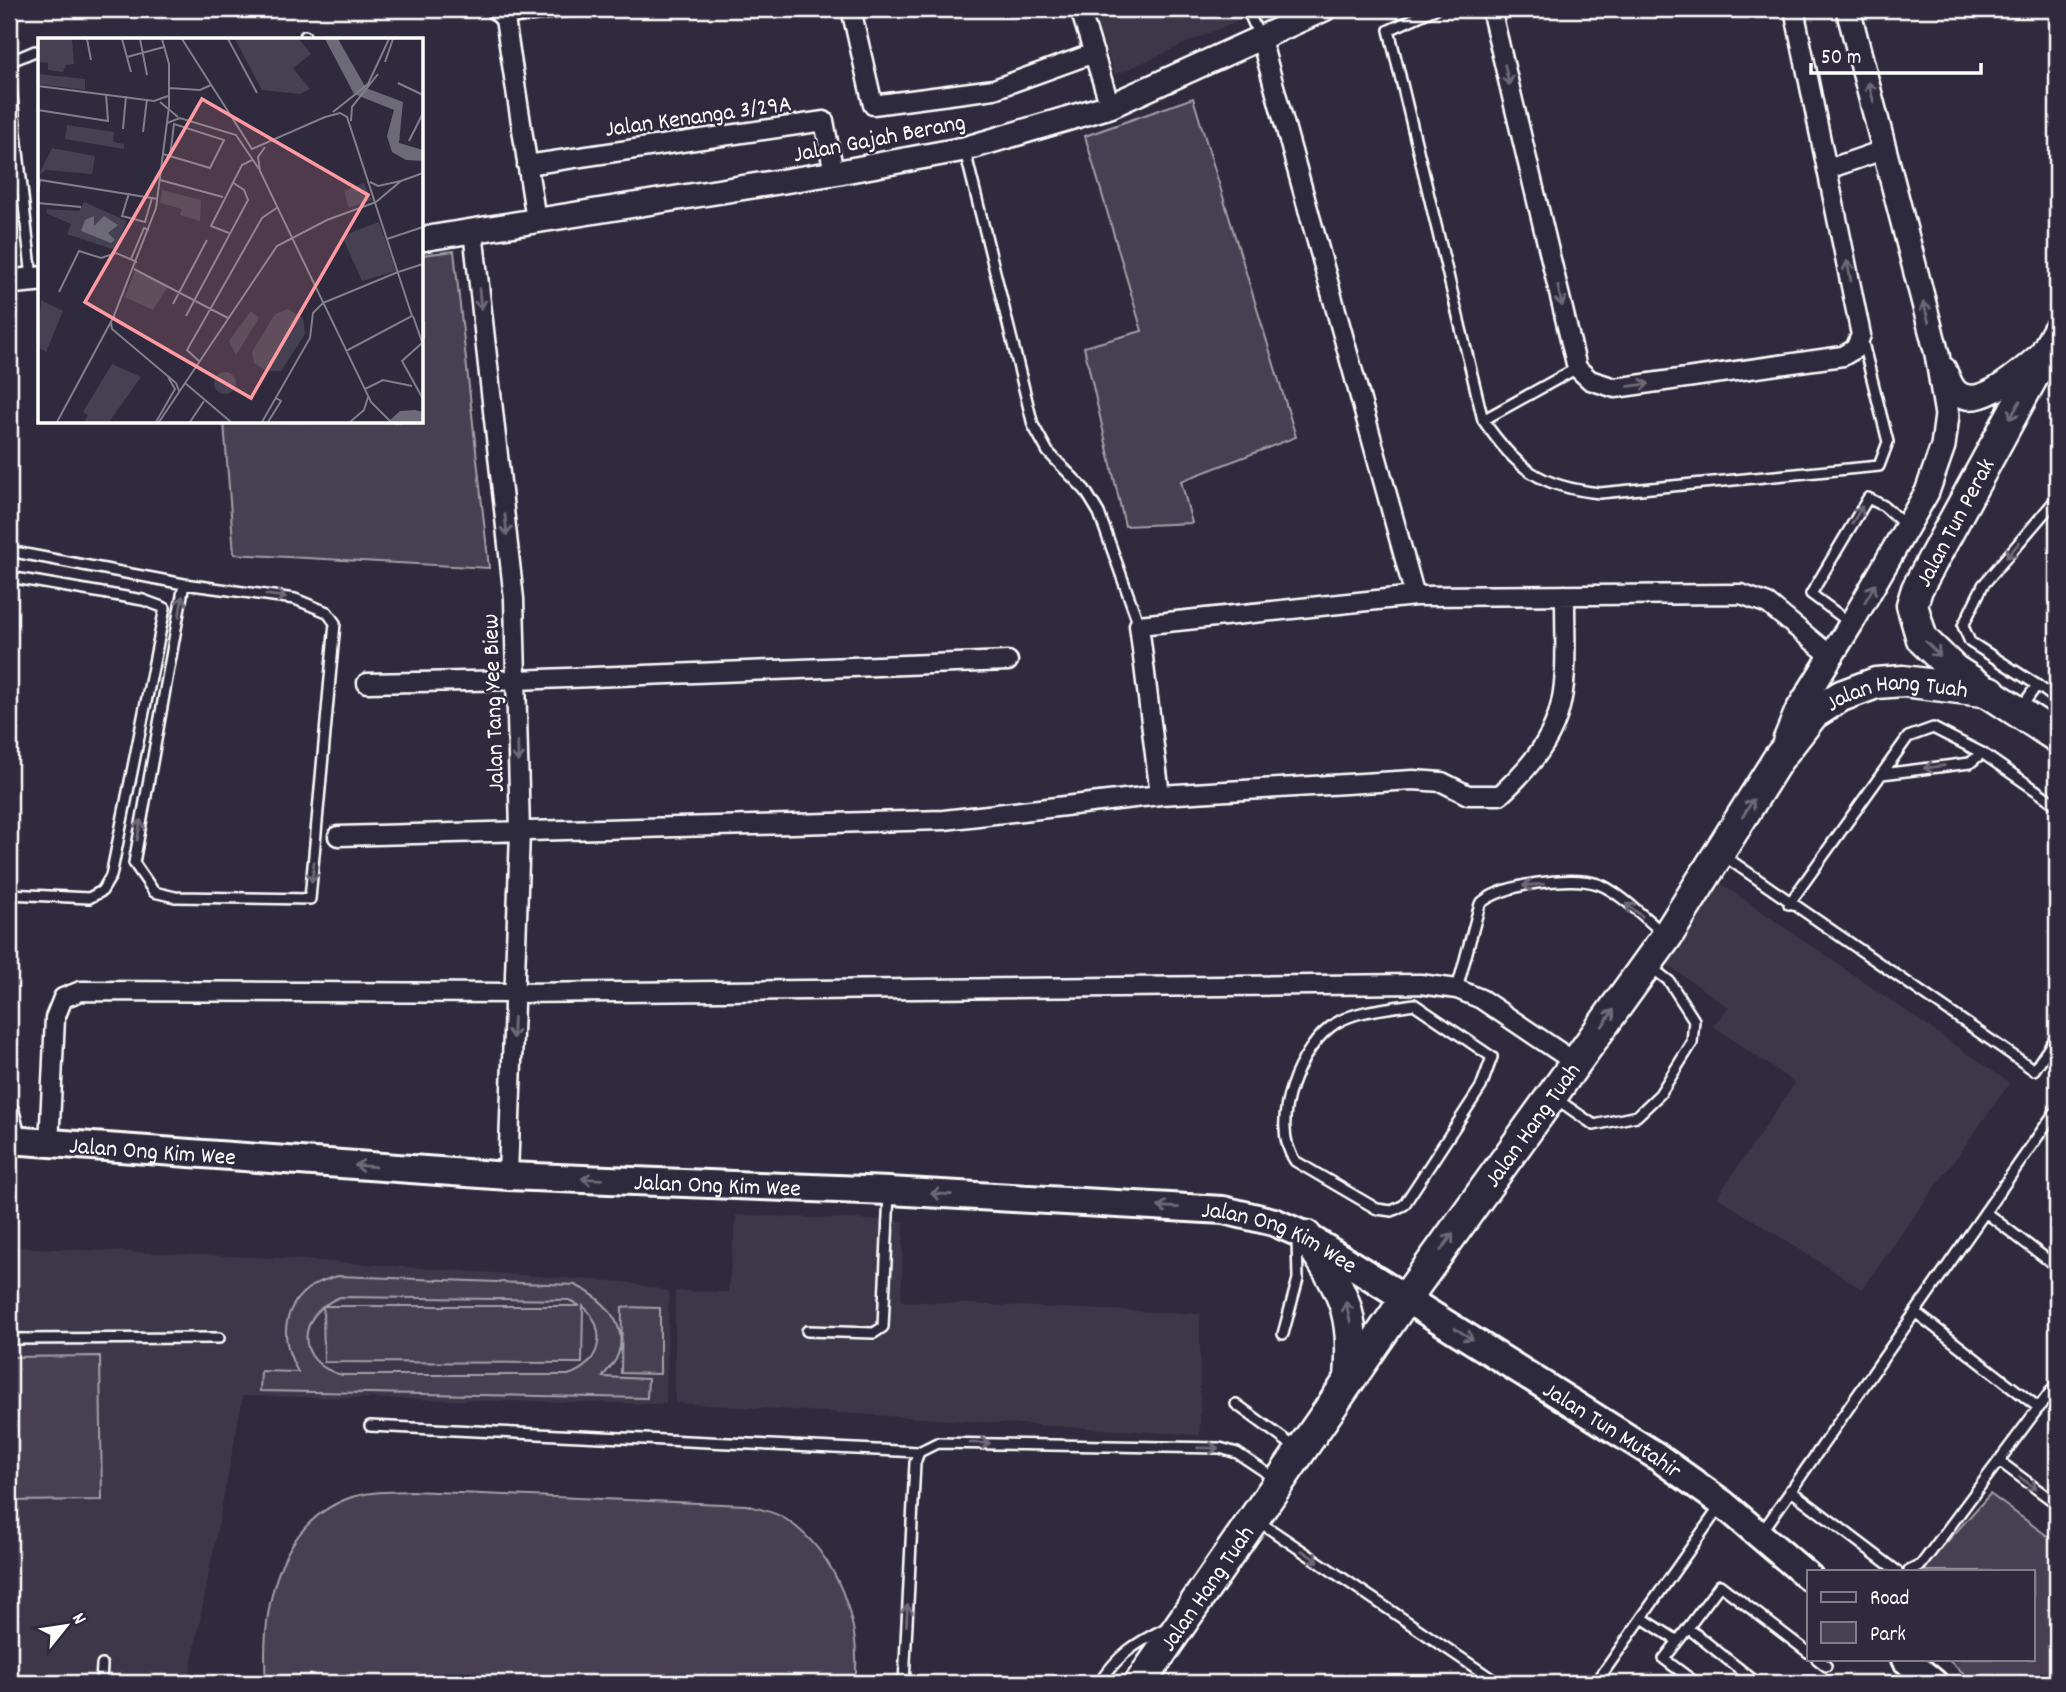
<svg xmlns="http://www.w3.org/2000/svg" width="2066" height="1692" font-family="Dekko,sans-serif">
  <rect width="100%" height="100%" fill="#2f2a3d"/>
  <filter id="ink" filterUnits="userSpaceOnUse"><feTurbulence type="fractalNoise" baseFrequency=".0143" numOctaves="2"/><feDisplacementMap in="SourceGraphic" scale="14" xChannelSelector="R" yChannelSelector="G"/><feConvolveMatrix kernelMatrix="1 2 1 2 8 2 1 2 1" color-interpolation-filters="sRGB"/></filter>
  <g filter="url(#ink)">
    <path fill="#3c3749" d="M1092,9H1236L1241,19L1115,75Z
      M1719,882L2010,1083L1862,1289L1717,1197L1795,1083L1713,1026L1728,1007L1662,961Z
      M736,1215L904,1221L901,1301L1200,1314V1435L675,1403V1291L728,1292Z
      M9,1247L276,1258L625,1282L669,1291L666,1404L243,1396L188,1683H9Z"/>
    <path fill="#464152" stroke="#a2a0a8" stroke-width="2" fill-rule="evenodd" d="M1193,98L1296,437L1181,481L1192,523L1125,526L1084,347L1142,331L1085,136Z
      M454,251L489,568L234,554L224,422H422V255Z
      M338,1276L575,1285C602,1297 632,1326 616,1359C613,1365 606,1371 603,1377L648,1379L647,1398L260,1391L261,1371L298,1372C273,1329 288,1287 338,1276ZM340,1297L569,1300L580,1306H323L324,1362L582,1363L583,1306C609,1329 601,1365 568,1375H342C294,1363 296,1314 340,1297Z
      M622,1307L660,1308V1374L621,1373Z
      M100,1356L102,1500L9,1501V1357Z
      M411,1491L746,1505C759,1509 777,1512 787,1520C838,1555 862,1624 855,1683H266C261,1613 275,1523 352,1497C370,1491 391,1492 411,1491Z
      M1990,1494L2057,1543V1683H1975L1947,1659H2033V1571H1921Z"/>
    <g fill="none" stroke-linecap="round" stroke-linejoin="round">
      <g stroke="#fff" stroke-width="14">
        <path id="service" d="M509,9L505,19L585,9
          M1247,9L1260,38
          M1435,9L1389,30L1483,420C1517,469 1540,487 1600,493L1879,466L1888,442L1862,339
          M305,36V40
          M9,62L35,51
          M9,70L32,278
          M965,151L1033,425L1048,452L1085,490L1099,513L1139,625
          M1483,420L1577,368
          M9,551L184,584L295,599L327,612L335,623L310,899L175,897L154,892L134,863L184,584
          M9,577L143,600L165,608L111,876L102,891L89,898L9,894
          M1850,623L1811,594L1868,498L1884,506L1907,527
          M2037,685L2057,700
          M2021,708L2037,685L1970,642L1963,626L1983,585L2057,498
          M1882,774L1970,763L1982,753
          M1724,856L2034,1070L2057,1036
          M1789,904L1908,737L1933,728L1982,753L2057,805
          M1457,989L1480,904C1500,884 1571,875 1598,884C1617,890 1646,919 1663,933
          M1414,1004L1492,1057L1481,1087L1404,1205L1392,1211L1377,1209L1295,1161C1268,1123 1299,1046 1336,1023C1357,1010 1391,1008 1414,1004Z
          M1555,1098L1594,1125L1637,1116L1660,1094L1692,1043L1694,1020L1669,981L1651,967
          M9,1102L14,1111L20,1136
          M1985,1212L2057,1267
          M1915,1312L2039,1408
          M807,1331L874,1333L883,1327L889,1193
          M1283,1334L1298,1279L1297,1239
          M9,1339L219,1338
          M1236,1404L1296,1448
          M370,1426L919,1452
          M1999,1461L2057,1504
          M1790,1490L1897,1571
          M1258,1521L1498,1683
          M1762,1532L2057,1109
          M1909,1571L1921,1565L2057,1383
          M1642,1618L1678,1641L1664,1659L1696,1683
          M1688,1628L1757,1683
          M1678,1641L1720,1585L1809,1653
          M1817,1659L1826,1666
          M101,1683L102,1665
          M904,1683L915,1463L919,1452L937,1443L1220,1448L1237,1453L1276,1479
          M1099,1683C1119,1654 1134,1644 1166,1628
          M1596,1683L1721,1505"/>
      </g>
      <g stroke="#fff" stroke-width="23">
        <path id="minor" d="M495,9L505,19L536,220
          M851,9L873,105L994,89L1094,53
          M1080,9L1110,106
          M1491,9L1577,368L1590,380L1615,388L1843,356L1855,349L1861,335L1794,9
          M1261,39L1415,596
          M527,165L824,121L834,173
          M1828,169L1886,149
          M473,231L514,599L520,832L508,1176
          M367,683L516,680L1008,661
          M1160,795L1139,625L1415,596L1741,594L1768,604L1831,656
          M338,836L944,820L1160,795L1413,780L1442,782L1468,795H1500C1575,726 1565,690 1565,595
          M49,1145L55,1018L63,998L81,991L515,993L1420,984L1457,989L1481,999L1576,1063"/>
      </g>
      <g stroke="#fff" stroke-width="28">
        <path id="tertiary" d="M422,239L834,173L964,149L1110,106L1324,9
          M9,282L40,279
          M1944,369C1947,375 1950,384 1954,389C1975,416 2022,370 2039,356
          M1785,740L1797,711L1851,624L1927,492L1943,446L1947,415L1937,354L1848,9"/>
      </g>
      <g stroke="#fff" stroke-width="32">
        <g id="secondary">
          <path id="s1" d="M9,1140L508,1176L889,1191L1223,1210L1274,1222L1306,1236L1655,1455L1722,1503L1809,1577"/>
          <path d="M1905,1659L1934,1683"/>
        </g>
      </g>
      <g stroke="#fff" stroke-width="35">
        <g id="primary">
          <path d="M2057,332L1917,589L1912,605L1922,639L1954,670L2057,737"/>
          <path d="M1306,1236C1344,1292 1355,1310 1350,1379"/>
          <path id="s2" d="M1140,1683L1407,1297L1667,936L1778,759L1813,714L1841,696L1876,683L1903,681L1991,692"/>
        </g>
      </g>
      <use href="#service" stroke="#2f2a3d" stroke-width="9"/>
      <use href="#minor" stroke="#2f2a3d" stroke-width="18"/>
      <use href="#tertiary" stroke="#2f2a3d" stroke-width="23"/>
      <use href="#secondary" stroke="#2f2a3d" stroke-width="26"/>
      <use href="#primary" stroke="#2f2a3d" stroke-width="30"/>
    </g>
    <defs><path id="oneway-shaft" d="M-6 0H5M1.5-3L5.5 0L1.5 3" fill="none" stroke-width="1.6" stroke-linecap="round" stroke-linejoin="round" transform="scale(1.75)"/></defs>
    <g stroke="#6d6a77">
      <use href="#oneway-shaft" transform="translate(1507 75) rotate(77)"/>
      <use href="#oneway-shaft" transform="translate(1871 92) rotate(-105)"/>
      <use href="#oneway-shaft" transform="translate(1849 271) rotate(-101)"/>
      <use href="#oneway-shaft" transform="translate(1560 296) rotate(77)"/>
      <use href="#oneway-shaft" transform="translate(480 299) rotate(84)"/>
      <use href="#oneway-shaft" transform="translate(1926 312) rotate(-105)"/>
      <use href="#oneway-shaft" transform="translate(1639 385) rotate(-8)"/>
      <use href="#oneway-shaft" transform="translate(2015 410) rotate(119)"/>
      <use href="#oneway-shaft" transform="translate(1857 515) rotate(-60)"/>
      <use href="#oneway-shaft" transform="translate(506 525) rotate(84)"/>
      <use href="#oneway-shaft" transform="translate(2013 550) rotate(130)"/>
      <use href="#oneway-shaft" transform="translate(1870 593) rotate(-60)"/>
      <use href="#oneway-shaft" transform="translate(276 596) rotate(7)"/>
      <use href="#oneway-shaft" transform="translate(181 606) rotate(-81)"/>
      <use href="#oneway-shaft" transform="translate(1933 649) rotate(44)"/>
      <use href="#oneway-shaft" transform="translate(518 752) rotate(88)"/>
      <use href="#oneway-shaft" transform="translate(1934 767) rotate(173)"/>
      <use href="#oneway-shaft" transform="translate(1748 808) rotate(-58)"/>
      <use href="#oneway-shaft" transform="translate(139 830) rotate(-80)"/>
      <use href="#oneway-shaft" transform="translate(313 872) rotate(96)"/>
      <use href="#oneway-shaft" transform="translate(1533 885) rotate(175)"/>
      <use href="#oneway-shaft" transform="translate(1634 910) rotate(-142)"/>
      <use href="#oneway-shaft" transform="translate(1608 1018) rotate(-55)"/>
      <use href="#oneway-shaft" transform="translate(513 1028) rotate(92)"/>
      <use href="#oneway-shaft" transform="translate(365 1166) rotate(-176)"/>
      <use href="#oneway-shaft" transform="translate(592 1179) rotate(-178)"/>
      <use href="#oneway-shaft" transform="translate(941 1194) rotate(-177)"/>
      <use href="#oneway-shaft" transform="translate(1168 1207) rotate(-177)"/>
      <use href="#oneway-shaft" transform="translate(1447 1242) rotate(-54)"/>
      <use href="#oneway-shaft" transform="translate(1348 1312) rotate(-103)"/>
      <use href="#oneway-shaft" transform="translate(1464 1334) rotate(32)"/>
      <use href="#oneway-shaft" transform="translate(980 1443) rotate(1)"/>
      <use href="#oneway-shaft" transform="translate(1208 1448) rotate(1)"/>
      <use href="#oneway-shaft" transform="translate(2028 1483) rotate(36)"/>
      <use href="#oneway-shaft" transform="translate(1310 1556) rotate(34)"/>
      <use href="#oneway-shaft" transform="translate(907 1615) rotate(-87)"/>
    </g>
  </g>
  <g text-anchor="middle" stroke-width="5" stroke-linejoin="round" paint-order="stroke">
    <g font-size="24" fill="#fff" stroke="#2f2a3d">
      <text transform="translate(698 115) rotate(-8)" y="8">Jalan Kenanga 3/29A</text>
      <text transform="translate(879 137) rotate(-11)" y="8">Jalan Gajah Berang</text>
      <text transform="translate(1954 522) rotate(-62)" y="8">Jalan Tun Perak</text>
      <text dy="8" stroke="none"><textPath href="#s2" startOffset="1270">Jalan Hang Tuah</textPath></text>
      <text transform="translate(492 703) rotate(-92)" y="8">Jalan Tang Yee Biew</text>
      <text dy="8" stroke="none"><textPath href="#s2" startOffset="682">Jalan Hang Tuah</textPath></text>
      <text dy="8" stroke="none"><textPath href="#s1" startOffset="144">Jalan Ong Kim Wee</textPath></text>
      <text dy="8" stroke="none"><textPath href="#s1" startOffset="710">Jalan Ong Kim Wee</textPath></text>
      <text dy="8" stroke="none"><textPath href="#s1" startOffset="1278">Jalan Ong Kim Wee</textPath></text>
      <text dy="8" stroke="none"><textPath href="#s1" startOffset="1666">Jalan Tun Mutahir</textPath></text>
      <text dy="8" stroke="none"><textPath href="#s2" startOffset="116">Jalan Hang Tuah</textPath></text>
    </g>
  </g>
  <g transform="translate(38 38)">
    <rect width="385" height="385" fill="#2f2a3d"/>
    <path d="M0,1H34L36,26L28,27L25,34L10,32V25L0,24ZM197,1H261L273,16L255,30L272,51L262,56L224,52ZM0,36L47,41V52L0,46ZM29,87L76,94L75,104L86,106V111L27,101ZM14,110L57,118L54,136L8,132L0,138ZM326,145L334,162L311,170L306,153ZM124,152L163,162L162,183L142,177L144,171L122,165ZM46,164L89,183L77,212L29,196L33,186L8,175L9,171L41,173ZM341,184L358,233L324,243L304,198ZM97,233L130,248L115,272L87,259ZM3,262L25,273L8,314L0,309ZM250,271L265,280L267,296L243,333H228L216,325L214,314L237,276ZM213,273L221,280L198,317L191,303ZM74,326L103,339L71,384H46L50,377L45,374ZM176 345a11 11 0 1 1 22 0a11 11 0 1 1-22 0Z" fill="#464152"/>
    <path d="M287,1H300L328,50L365,64L361,105L385,112V123L368,122L354,114L349,98L356,72L316,56ZM56,178V188L66,178L80,187L70,195L77,202L73,205L43,193L47,182ZM377,372L385,374V384H350L362,373Z" fill="#6d6a77"/>
    <path fill="none" stroke="#827f8b" stroke-width="2" d="M49,1L53,22M84,1L93,34M102,1L109,37M144,1L214,111L287,79L302,75L309,79L374,278L308,313M190,1L219,55M89,19L126,9M347,24L355,1M360,45L385,57M0,48L116,63L130,58M131,50L162,52L173,47M122,64L140,79M0,72L70,83L68,56M295,74L330,46L351,1M313,83L314,69L340,36M129,85L142,80L198,97L221,131M85,91L88,58M105,94L109,61M371,103L385,75M227,109L220,119L222,133L333,364L353,384M125,116L172,130L186,102L136,86L132,118M122,142L185,159M332,144L340,148L363,143M91,155L84,178L107,184L114,160M0,156L2,142L120,161M338,164L363,143L385,135M0,165L43,169M191,195L173,188L204,127L214,122M349,201L385,189M93,221L106,190L111,192M96,231L190,280M360,234L385,226M21,254L41,213L63,220L78,215L99,224M285,265L360,234M135,266L169,202M148,278L210,162L206,152L194,144M375,278L384,304M73,285L74,291L138,345L141,353M384,305L364,323L385,361M162,324L149,312L224,180L240,169M147,345L193,384M327,351L345,342L374,348M19,384L75,280L118,170L131,69V26L124,1M118,384L137,351L130,339M121,384L239,208L289,182L338,164M152,384L166,363M224,384L272,300L275,275L285,265M230,384L243,363L238,360M312,384L326,372L330,359"/>
    <path fill="#ff9aa2" fill-opacity="0.15" stroke="#ff9aa2" stroke-width="3.5" d="M164,61L330,157L213,360L47,264Z"/>
    <rect width="385" height="385" fill="none" stroke="#fff" stroke-width="3.5"/>
  </g>
  <rect width="2066" height="1692" fill="none" stroke="#2f2a3d" stroke-width="35"/>
  <rect x="18" y="18" width="2031" height="1657" fill="none" stroke="#fff" stroke-width="2.5" filter="url(#ink)"/>
  <rect x="1807" y="1570" width="228" height="91" fill="#2f2a3d" stroke="#827f8b" stroke-width="2"/>
  <rect x="1821" y="1592" width="35" height="10" fill="#2f2a3d" stroke="#827f8b" stroke-width="2"/>
  <text x="1870" y="1604" font-size="21" fill="#ffffff">Road</text>
  <rect x="1821" y="1622" width="35" height="21" fill="#464152" stroke="#827f8b" stroke-width="2"/>
  <text x="1870" y="1640" font-size="21" fill="#ffffff">Park</text>
  <g transform="translate(66 1626) rotate(60)" stroke="#2f2a3d" stroke-width="5" paint-order="stroke">
  <path d="M0-5L12 26L0 18L-12 26Z" fill="#ffffff"/>
  <text y="-10" font-size="19" font-weight="bold" text-anchor="middle" fill="#ffffff">N</text>
  </g>
  <path d="M1811 63v10h170v-10" fill="none" stroke="#ffffff" stroke-width="3.5"/>
  <text x="1821" y="63" font-size="21" fill="#ffffff" stroke="#2f2a3d" stroke-width="5" paint-order="stroke">50 m</text>
</svg>
